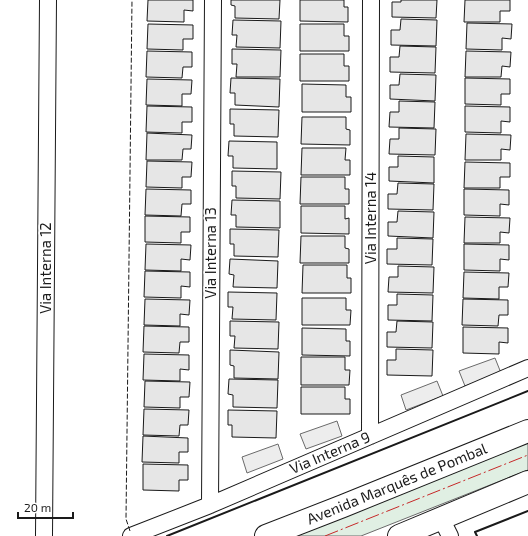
<svg xmlns="http://www.w3.org/2000/svg" width="528" height="536" font-family="'Exo 2',sans-serif">
  <rect width="100%" height="100%" fill="#fff"/>
  <path fill="#e0efe3" stroke="#6a6a6a" d="M528,439V470L361,536H290Z"/>
  <path fill="#ededed" stroke="#6a6a6a" d="M495,358L501,373L465,386L459,371Z
    M437,381L443,396L406,410L401,395Z
    M337,421L342,436L306,449L300,434Z
    M278,444L283,459L247,473L242,457Z"/>
  <path fill="#e6e6e6" stroke="#1a1a1a" d="M148,0H193V11L184,10V22L147,21Z
    M231,0H280L279,19L235,18V6L231,5Z
    M300,0H344V7H348V22L300,21Z
    M401,0H437L436,18L392,17V2H401Z
    M465,0H510V11H500V22H464Z
    M401,19L437,20L436,46L391,45V30H400Z
    M233,20L281,21L280,48L236,47L237,35H232Z
    M467,23L512,24L511,39L502,38V50L466,49Z
    M148,24L193,25V39H183V50L147,49Z
    M300,24H344V36H349V51H300Z
    M400,46L436,47L435,73L390,72V57H399Z
    M232,49L281,50L280,77H236L237,64H232Z
    M147,51L192,52V67H183L182,78L146,77Z
    M466,51L511,52L510,67L502,66L501,77H465Z
    M300,54H344V66H349V81H300Z
    M400,74L436,75L435,101L390,99V85H399Z
    M231,78L280,79L279,107L235,105V93H230Z
    M465,78L510,79V94H501V105L465,104Z
    M147,79L192,80L191,94H182V106L146,105Z
    M302,84L346,85V97H351V112H302Z
    M399,101L435,102L434,128L389,127L390,112H399Z
    M147,106L192,107V122H182V133L146,132Z
    M465,106L510,107V122L501,121V133L465,132Z
    M230,109L279,110L278,137L234,136V124H230Z
    M302,117H346V129L350,130V145L301,144Z
    M399,128L436,129L435,155L389,154L390,139H399Z
    M147,133L192,135L191,149H183L182,160H146Z
    M466,134L511,135L510,150L501,149V160H465Z
    M229,141L277,142V169L233,168V156H228Z
    M302,148H346L345,160H350V175H301Z
    M398,156L434,157V183L389,181V167H398Z
    M147,161L192,162L191,177H182V188L146,187Z
    M465,162L510,163V177H500V188H464Z
    M232,171L281,172L280,199L236,198V186H232Z
    M301,177H345V189H349V204H300Z
    M398,183L434,184L433,210L388,209V194H397Z
    M146,189L191,190V204H182L181,216L145,215Z
    M464,189L509,190V205L500,204V216L464,215Z
    M232,200L280,201V228L236,227V215H231Z
    M301,206H345V219L349,218V234L301,233Z
    M398,211L434,212L433,238L388,236V222H397Z
    M145,216L190,217V232H181V243L145,242Z
    M465,217L510,218L509,233L500,232V243H464Z
    M230,229L279,230L278,257L234,256V244H230Z
    M301,236H345V248L349,249V263H300Z
    M397,238L433,239L432,265L387,264V249H397Z
    M146,244L191,245L190,260L181,259V271L145,270Z
    M464,244L509,245V260L500,259V271L464,270Z
    M230,259L278,261L277,288L233,287L234,275L229,274Z
    M303,265H347V278H351V293H302Z
    M398,266L434,267L433,293L388,292L389,277H398Z
    M145,271L190,272V287L181,286V298L144,297Z
    M464,272L509,273L508,287H499V299L463,298Z
    M228,292L277,293L276,320L232,319L233,307H228Z
    M397,294L433,295L432,321L388,320V305H397Z
    M302,298H346V310H351L350,325H302Z
    M145,299L190,300L189,315L180,314V326L144,325Z
    M463,299L508,300V315H499L498,326L462,325Z
    M230,321L279,322L278,349L234,348L235,336H230Z
    M397,321L433,322L432,348L387,347V332H396Z
    M144,326L189,327V342H180L179,353L143,352Z
    M463,327L508,328V343L499,342V354L463,353Z
    M302,328L346,329V341H350V356L302,355Z
    M396,349L433,350L432,376L387,375V360H396Z
    M230,350L279,352L278,379L234,378V366L230,365Z
    M144,354L189,355V370L180,369V381L143,380Z
    M301,357H345V370H350L349,385H301Z
    M229,379L278,380L277,408L233,407V395L228,394Z
    M145,381L190,382L189,397H180V408L144,407Z
    M301,387H345V399H350V414H301Z
    M144,409L189,410L188,425H180L179,436L143,435Z
    M228,410L277,411L276,438L232,437V425H228Z
    M143,436L188,438V452H179V463L142,462Z
    M143,464L188,465V480H179V491L143,490Z"/>
  <g fill="none" stroke-linecap="round" stroke-linejoin="round">
    <g stroke="#1a1a1a" stroke-width="18">
      <path id="street" d="M370,436L371,0
        M210,505L213,0
        M441,518L450,536
        M44,536L48,0
        M131,536L210,505L528,368"/>
    </g>
    <g stroke="#1a1a1a" stroke-width="24">
      <path id="secondary" d="M266,536L343,506L528,431
        M399,536L528,482"/>
    </g>
    <use href="#street" stroke="#fff" stroke-width="16"/>
    <use href="#secondary" stroke="#fff" stroke-width="22"/>
    <path stroke="#1a1a1a" stroke-width="1" stroke-dasharray="5 2" stroke-linecap="butt" d="M130,531L126,519L132,0"/>
    <path stroke="#1a1a1a" stroke-width="2" d="M167,536L528,391
      M477,536L475,532L528,511"/>
    <path stroke="#c62828" stroke-width="1" stroke-dasharray="14 3 2 3" stroke-linecap="butt" d="M325,536L528,455"/>
  </g>
  <g text-anchor="middle" stroke-width="3" stroke-linejoin="round" paint-order="stroke">
    <g font-size="15" fill="#1a1a1a" stroke="#fff">
      <text transform="translate(371 218) rotate(-90)" y="5">Via Interna 14</text>
      <text transform="translate(211 253) rotate(-90)" y="5">Via Interna 13</text>
      <text transform="translate(46 268) rotate(-90)" y="5">Via Interna 12</text>
      <text transform="translate(330 453) rotate(-23)" y="5">Via Interna 9</text>
      <text transform="translate(397 484) rotate(-22)" y="5">Avenida Marquês de Pombal</text>
    </g>
  </g>
  <path d="M18 512v6h55v-6" fill="none" stroke="#1a1a1a" stroke-width="2"/>
  <text x="24" y="512" font-size="12" fill="#1a1a1a" stroke="#ffffff" stroke-width="3" paint-order="stroke">20 m</text>
</svg>
